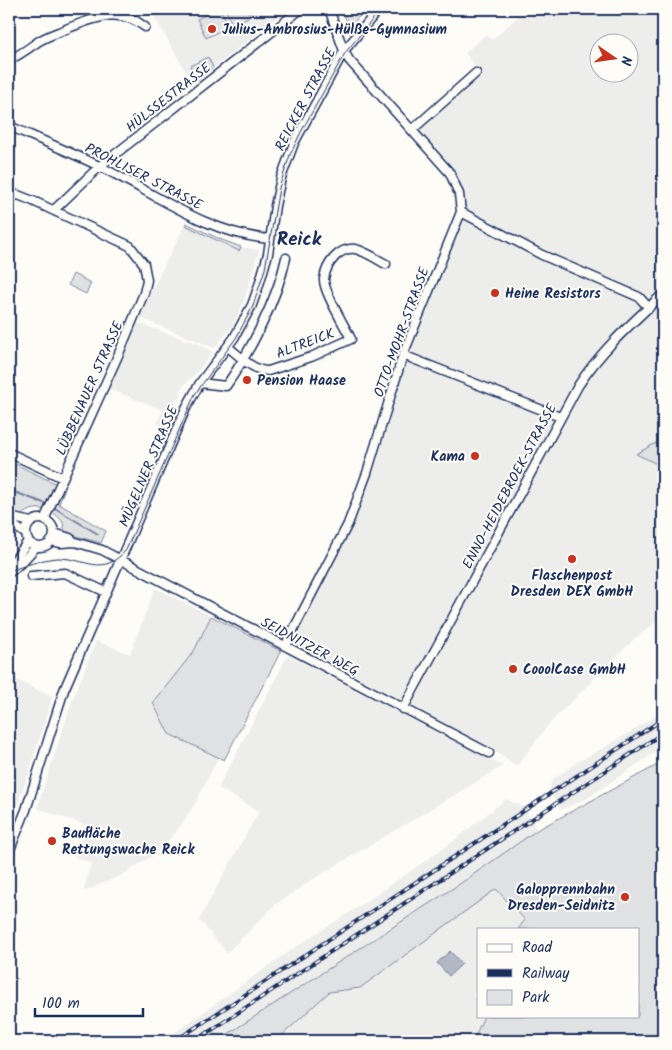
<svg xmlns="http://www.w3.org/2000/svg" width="672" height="1050" font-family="Kalam,sans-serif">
  <rect width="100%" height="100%" fill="#fdfcf7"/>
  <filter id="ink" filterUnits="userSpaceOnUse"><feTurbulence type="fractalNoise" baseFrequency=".02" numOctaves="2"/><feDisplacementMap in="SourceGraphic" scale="10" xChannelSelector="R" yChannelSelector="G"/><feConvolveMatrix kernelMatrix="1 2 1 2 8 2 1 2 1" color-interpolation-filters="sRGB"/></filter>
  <g filter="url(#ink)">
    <path fill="#edeeec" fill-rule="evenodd" d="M150,9H288L193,84Z
      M526,9H663V617L633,640L549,724L516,767L504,757L419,709L288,640L348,524L403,355L461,212L450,173L412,130L478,70L465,53L486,34L492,40ZM600,42H630V72H600Z
      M186,223L222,240L241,247L259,250L243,304L233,325L215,348L140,318L153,288Z
      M138,323L198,344L213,352L197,372L183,386L180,393L182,394L180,398L178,397L166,428L157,423L163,410L109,389Z
      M155,588L211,616L194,651L153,703L169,734L219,757L193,807L177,831L158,852L124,874L83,892L91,863L75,857L85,825L37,808L73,699L96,641L130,654Z
      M288,655L503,766L310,881L276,904L227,953L199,920L259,811L218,788Z
      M9,676L52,697L32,763L9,829Z
      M663,711V747L586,799L561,810L549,791L552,780L579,761L619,739Z
      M506,799L524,807L537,830L464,881L217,1041H163L291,950L361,905L447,846Z
      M496,888L525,920L518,929H478V987L473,995L478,1001V1016H484L473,1041H276L329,992L360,988Z"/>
    <path fill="#e0e1e3" stroke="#7e88a0" d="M218,9L221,10L229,26L206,38L197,19Z
      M225,9H247L251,16L232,24Z
      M341,9H366L350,27Z
      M208,57L213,67L197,80L190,66Z
      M186,223L222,240L241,247L239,251L185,225Z
      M73,274L91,283L86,294L68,285Z
      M663,439V464L661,466L636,454Z
      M9,461L65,488L59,504L106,531L101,543L65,533C64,529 64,524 62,521C52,507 30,504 19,518L9,514Z
      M211,616L281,651L224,760L169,734L153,703L194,651Z
      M663,762V1041H473L484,1016H638V929H518L525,920L496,889L360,988L329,992L276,1041H217L464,881L537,830Z"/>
    <path fill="#b3b8c5" stroke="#76819c" d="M450,951L462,964L449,976L437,963Z"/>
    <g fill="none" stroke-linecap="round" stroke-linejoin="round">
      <path stroke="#76819c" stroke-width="2" d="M9,490L49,505
        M53,507L98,534"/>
      <g stroke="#1b2f5e" stroke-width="11">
        <path id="minor" d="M9,60C20,55 29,48 39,41C49,35 60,32 71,27C98,17 120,7 145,27
          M9,126C39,139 70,152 99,166C155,193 207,234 270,239
          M412,130L476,73
          M9,197L18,195L33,201L130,246L144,264L147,280L144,293L120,351L44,520
          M54,210L100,166L301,9
          M461,212L542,255L639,297L649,308
          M228,347C240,356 253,371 268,371L311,357L351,339C345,326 323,291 324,279C326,264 339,247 355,249C363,250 378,260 386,264
          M403,355L560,417
          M200,383L226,386C250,352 277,300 286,258
          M9,453L63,478
          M9,517L31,522
          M26 533a14 14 0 1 1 28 0a14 14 0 1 1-28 0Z
          M9,522L26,534
          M54,533L70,538L75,542
          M51,541L61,543L75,542L102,550L489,753
          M9,568L28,541
          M9,573L21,563L36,547
          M31,576L65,573L106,592
          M287,647L288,640L348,524L367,473L403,355L461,212L459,194L450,173L349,60L344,51L329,9
          M403,709L578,386C601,350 632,323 663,294
          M9,852L26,810L64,690L186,408L200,383L234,338L252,305L259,285L268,254L275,206L281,178L294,143L344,51L379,9"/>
      </g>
      <use href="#minor" stroke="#fdfcf7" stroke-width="8"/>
      <path stroke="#1b2f5e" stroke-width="1" d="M9,571C25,566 41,559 58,558C86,558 102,578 126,550L195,394L236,338L253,306L265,269L279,188L290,155L301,132L345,53L381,9"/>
      <g stroke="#1b2f5e" stroke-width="4">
        <path id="rail" d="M175,1041L663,719
          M195,1041L663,733"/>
      </g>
      <use href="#rail" stroke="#fdfcf7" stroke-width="2" stroke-dasharray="5.5" stroke-linecap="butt"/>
    </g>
  </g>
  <g fill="#c8321e" stroke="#fdfcf7" stroke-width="2">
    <circle cx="212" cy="29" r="5"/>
    <circle cx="495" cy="293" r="5"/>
    <circle cx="247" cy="380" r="5"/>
    <circle cx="475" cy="456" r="5"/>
    <circle cx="572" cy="559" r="5"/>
    <circle cx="513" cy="669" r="5"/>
    <circle cx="52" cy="841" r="5"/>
    <circle cx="625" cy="897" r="5"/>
  </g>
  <g text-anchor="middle" stroke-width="4" stroke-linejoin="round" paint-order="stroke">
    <g font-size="14" font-weight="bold" fill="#1b2f5e" stroke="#fdfcf7" text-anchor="start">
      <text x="222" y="34">Julius-Ambrosius-Hülße-Gymnasium</text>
      <text x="505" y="298">Heine Resistors</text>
      <text x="257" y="385">Pension Haase</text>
      <text x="465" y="461" text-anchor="end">Kama</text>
      <text x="572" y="580" text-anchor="middle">Flaschenpost<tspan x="572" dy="16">Dresden DEX GmbH</tspan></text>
      <text x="523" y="674">CooolCase GmbH</text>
      <text x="62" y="838">Baufläche<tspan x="62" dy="16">Rettungswache Reick</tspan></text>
      <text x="615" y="894" text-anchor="end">Galopprennbahn<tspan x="615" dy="16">Dresden-Seidnitz</tspan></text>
    </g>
    <g font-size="14" fill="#1b2f5e" stroke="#fdfcf7">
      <text transform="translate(168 97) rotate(-38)" y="5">HÜLSSESTRASSE</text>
      <text transform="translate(305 99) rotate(-62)" y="5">REICKER STRASSE</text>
      <text transform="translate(144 176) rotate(27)" y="5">PROHLISER STRASSE</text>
      <text transform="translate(401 332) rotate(-70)" y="5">OTTO-MOHR-STRASSE</text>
      <text transform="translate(305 343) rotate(-21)" y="5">ALTREICK</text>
      <text transform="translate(89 388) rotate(-66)" y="5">LÜBBENAUER STRASSE</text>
      <text transform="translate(148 466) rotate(-67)" y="5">MÜGELNER STRASSE</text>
      <text transform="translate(509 486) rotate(-62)" y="5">ENNO-HEIDEBROEK-STRASSE</text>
      <text transform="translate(310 646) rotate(28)" y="5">SEIDNITZER WEG</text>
    </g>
    <g font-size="19" font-weight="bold" fill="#1b2f5e" stroke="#fdfcf7">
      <text x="299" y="245">Reick</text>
    </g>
  </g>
  <rect width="672" height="1050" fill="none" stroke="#fdfcf7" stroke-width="30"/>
  <rect x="15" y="15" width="642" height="1020" fill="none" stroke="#1b2f5e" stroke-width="2" filter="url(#ink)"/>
  <rect x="477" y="928" width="162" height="90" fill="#fdfcf7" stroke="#a3aaba"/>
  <rect x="487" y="944" width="25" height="8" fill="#fdfcf7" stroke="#a3aaba"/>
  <text x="522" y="952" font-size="15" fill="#1b2f5e">Road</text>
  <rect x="487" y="969" width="25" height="8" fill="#1b2f5e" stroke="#a3aaba"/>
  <text x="522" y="978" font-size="15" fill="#1b2f5e">Railway</text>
  <rect x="487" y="990" width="25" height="15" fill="#e0e1e3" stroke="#a3aaba"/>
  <text x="522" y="1002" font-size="15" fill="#1b2f5e">Park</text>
  <g transform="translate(614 58) rotate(103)"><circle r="24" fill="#fdfcf7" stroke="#a3aaba"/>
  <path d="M0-4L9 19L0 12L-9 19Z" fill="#c8321e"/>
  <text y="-8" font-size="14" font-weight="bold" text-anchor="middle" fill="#1b2f5e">N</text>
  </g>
  <path d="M35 1008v8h108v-8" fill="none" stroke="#1b2f5e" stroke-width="2.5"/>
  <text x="42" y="1008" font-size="15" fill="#1b2f5e" stroke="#fdfcf7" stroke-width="4" paint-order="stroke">100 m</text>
</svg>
